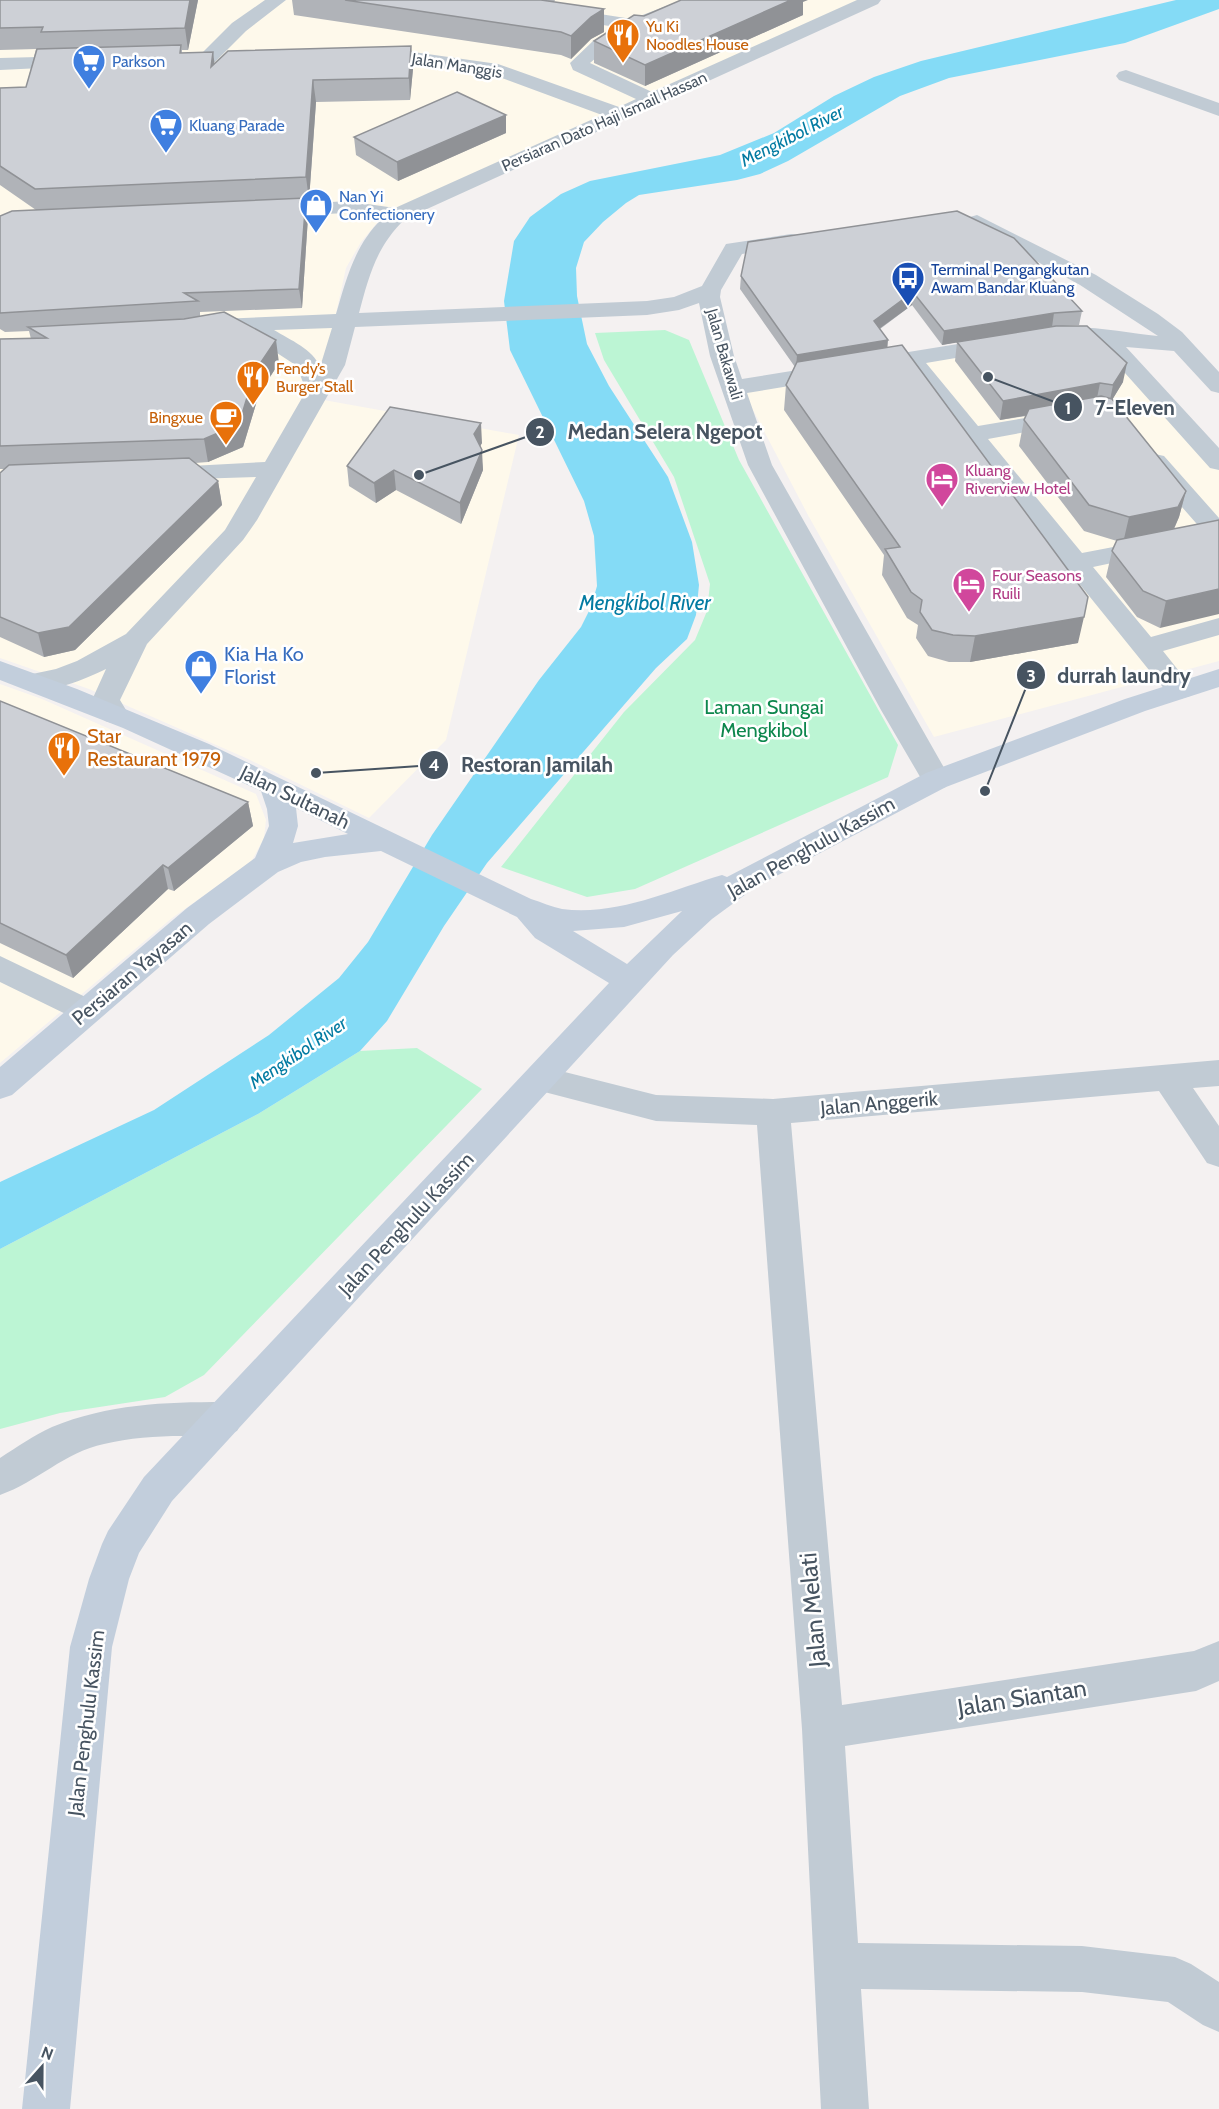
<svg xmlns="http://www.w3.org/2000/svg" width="1219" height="2109" font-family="Cabin,sans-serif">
  <rect width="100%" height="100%" fill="#f4f1f1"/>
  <path fill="#fef9eb" d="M0,0H859L393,210L376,224L361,242L346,268L324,368L307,397L519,435L446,740L369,818L248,759L89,689L0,658Z
    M1054,340L1122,344L1219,451V661L934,737L809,517L743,391Z
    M0,684L42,699L256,794L266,820L264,838L251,862L172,918L0,1063Z"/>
  <path fill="#bcf5d4" d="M665,330L689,340L739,460L898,745L888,777L635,889L587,897L501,867L624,712L695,640L707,611L710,584L674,477L604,360L595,333Z
    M417,1048L482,1089L204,1375L165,1397L60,1413L0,1429V1249L258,1114L360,1051Z"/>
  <path fill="#84dbf6" d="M1176,0H1219V9L1125,43L949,78L900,96L788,161L760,174L737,180L639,195L626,203L603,222L584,242L576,268L577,296L587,344L609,386L668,477L692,542L699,585L696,615L687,639L656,668L487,863L444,926L387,1021L360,1051L258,1114L0,1249V1182L154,1110L269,1035L339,978L368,942L432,835L539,680L581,627L591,607L597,586L594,536L584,501L510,350L504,301L514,241L530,217L561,194L590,181L720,155L774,133L834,96L874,77L921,61Z"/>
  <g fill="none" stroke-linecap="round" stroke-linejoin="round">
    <path fill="#c1cbd4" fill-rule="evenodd" d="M265,0H286L246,31L215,62H201L199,58L201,54L232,23Z
      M463,0H510L632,19L682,0H708L705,4C662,20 625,33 590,63L652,92L857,0H881L878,4L405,219C376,247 369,276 359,313L647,301L674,297L702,286L726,244L791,234L799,235L802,240L799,245L742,254L721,290L720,297L734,356L742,379L1001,337L1009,339L1012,344L1009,349L926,363L978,426L1067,411L1075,413L1079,418L1075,423L988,439L1082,553L1155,539L1164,542L1168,547L1164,552L1093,567L1151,637L1219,618V635L1163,651L1194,690L1190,696L1180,699L1170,696L904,367L747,393L772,465L951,780L946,787L936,790L926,787L881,710L748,465L710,356L699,303L679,310L647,315L355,327L345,365L257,520L243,540L147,644L120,700L129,715L125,721L115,724L105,721L92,700L106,669C83,680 49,695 23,688L19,682L23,676L56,669L77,661L126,634L225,530L256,477L162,480L153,478L150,473L153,468L265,462L306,391L297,366L254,338L252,331L203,336L195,334L192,329L195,324L219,319L336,314C346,280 355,244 382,219L347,213L263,217L256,215L252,211L256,207L347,201L395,208L602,115L494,75L399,62L361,59L359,55L361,51L399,50L498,64L619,107L636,99L573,70L570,63L593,41L616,27L472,5L466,4ZM332,328L320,367C313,349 290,340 274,330Z
      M76,56L83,58L85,62L83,66L0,70V58Z
      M1126,70L1219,103V116L1119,80L1116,76L1119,72Z
      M977,215L1096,275L1158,314L1182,332L1219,372V393L1211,391L1174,351L1126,347L1219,448V470L1210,468L1099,344L1047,340L1044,335L1047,330C1079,322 1125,333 1158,336L1080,285L970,225L966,221L970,217Z
      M1155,454L1164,456L1219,518V542L1210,539L1146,466L1143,461L1146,456Z
      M0,956L98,1003L103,1011L98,1019L87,1023L76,1019L0,982Z
      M1219,1060V1086L1193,1088L1219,1126V1167L1207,1163L1159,1091L791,1123L842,1705L1194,1651L1219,1641V1681L1196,1691L845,1746L858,1943L1082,1946L1175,1957L1191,1964L1219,1982V2032L1203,2025L1168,2002L1082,1992L861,1989L869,2109H821L802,1729L757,1125L656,1121L529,1088L524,1079L529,1070L541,1066L656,1095L773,1099Z
      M224,1402L237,1407L243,1419L237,1431C219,1437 202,1435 182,1436C156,1436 129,1438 104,1444C65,1452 37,1482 0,1495V1458C17,1447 34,1435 52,1427C108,1404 164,1402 224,1402Z"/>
    <path fill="#c2cedc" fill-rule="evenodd" d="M0,661L77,689L209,744L531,899C541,902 552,907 562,909C618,916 671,890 722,875L727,877L926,773L1125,699L1219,669V687L1145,711L946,787L757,886L712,919L673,955L172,1501L139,1553L129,1579L112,1647L70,2109H22L70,1647L89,1579L102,1544L108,1531L144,1477L609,983L535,938L517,917L381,851L325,857L301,862L278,872L209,924L12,1095L0,1099V1067L187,908L255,858L269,826L267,809L261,791L123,728L0,680ZM296,808L348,834L293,843L298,826ZM682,911L627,964L573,931L624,927Z"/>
  </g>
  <path fill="#b0b3b8" d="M0,0H198L188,50H182V53L215,64L413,69L410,100L316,102L309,200L306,201L308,217L302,308L200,312V316L279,363L259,394L243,447L208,462L195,463L218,481L222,505L75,650L44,657L0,637V473L5,469H0V339H31L29,331L5,332L0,329V216L36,210L0,185V88L26,87L36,49L0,50Z
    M292,0H555L554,2L604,9V32L591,39L571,59L561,55L294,15Z
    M803,2V15L645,86L594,63V41L644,16Z
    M506,115V133L398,181L356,155L354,137Z
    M748,242L1082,311L1079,325L1063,326L1123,382L1112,400L1186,491L1179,517L1174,529L1219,520L1160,628L1137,617L1106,577L1112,551L1117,541L1084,531L1019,446L1024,420L1026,416L1000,420L955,361L957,342L942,345L912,305L880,329L887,347L1078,643L970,662H949L928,656L916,638L918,625L907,618L882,575L884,555L784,410L786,385L795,367L740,289L741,276Z
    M482,443L480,446L483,470L461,524L396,490L376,503L349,486L347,466Z
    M0,701L248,802L253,826L174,891L168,889L73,978L0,943Z"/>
  <path fill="#909296" d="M190,0H198L188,50L185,28Z
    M789,0H808L803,2V15L645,86V65Z
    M604,9V32L591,39L571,59V36L591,17Z
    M411,46L413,69L410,100L409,78Z
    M213,52L216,74L211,67Z
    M313,80L316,102L309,200L306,177Z
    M506,115V133L398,181L397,162Z
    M306,198L308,217L302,308L299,289Z
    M913,292L912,305L872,334L874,321Z
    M1054,313L1052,327L942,345L944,331Z
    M276,340L279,363L259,394L243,447L208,462L204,439L255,371Z
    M888,340L887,353L796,368L797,355Z
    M1127,363L1123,382L1109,405L1113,385Z
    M1100,383L1096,403L1000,420L1003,401Z
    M481,423L482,443L476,454L474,434Z
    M482,450L483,470L461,524L460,503Z
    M394,470L396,490L376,503L374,483Z
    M218,481L222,505L75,650L44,657L38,633Z
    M1186,491L1179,517L1172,533L1123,543L1129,517Z
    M1219,589V614L1160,628L1166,601Z
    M1084,617L1078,643L970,662L975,636Z
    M248,802L253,826L174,891L168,868Z
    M163,865L168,889L73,978L66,955Z"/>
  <path fill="#cdd0d6" stroke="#909296" stroke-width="1.5" d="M0,0H190L185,28L41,32L43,27L0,28Z
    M345,0H541L604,9L591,17L571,36L561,32Z
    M681,0H791L645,65L594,41L634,15L644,16Z
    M181,45L180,53L213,52L211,67L228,51L411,46L409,78L313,80L306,177L35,189L0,166V88L26,87L37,49Z
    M457,92L506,115L397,162L354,137Z
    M306,198L299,289L184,293L198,301L0,313V216L12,211Z
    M957,211L1014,238L1082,311L1054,313L944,331L913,292L874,321L888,340L797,355L741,276L748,242Z
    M224,312L276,340L255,371L239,424L204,439L0,446V339L47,338L28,327L184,319Z
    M1056,326H1087L1127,363L1113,385L1100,383L1003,401L957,342Z
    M902,345L1088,597L1084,617L975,636L953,635L932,630L920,612L922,600L911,592L885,549L900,547L786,385L797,362Z
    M1101,396L1112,399L1186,491L1178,507L1129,517L1089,505L1024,420L1029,409Z
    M390,407L481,423L474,434L482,450L460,503L394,470L374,483L347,466Z
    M189,458L218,481L69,627L38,633L0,617V473L9,465Z
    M1219,520V589L1166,601L1143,591L1112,551L1117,540Z
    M0,701L248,802L168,868L163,865L66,955L0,923Z"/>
  <defs>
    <g id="restaurant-pin" transform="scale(1.725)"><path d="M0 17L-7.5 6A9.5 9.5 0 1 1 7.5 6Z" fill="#e8710a" stroke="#fff"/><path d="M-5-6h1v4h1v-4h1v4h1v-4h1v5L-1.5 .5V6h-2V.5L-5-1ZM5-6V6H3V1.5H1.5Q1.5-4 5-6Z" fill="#fff"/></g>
    <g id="supermarket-pin" transform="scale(1.725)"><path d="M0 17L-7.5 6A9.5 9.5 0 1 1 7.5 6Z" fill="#3f7fe0" stroke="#fff"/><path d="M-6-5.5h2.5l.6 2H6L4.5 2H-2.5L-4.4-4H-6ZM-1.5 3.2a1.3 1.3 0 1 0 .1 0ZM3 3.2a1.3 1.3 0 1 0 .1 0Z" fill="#fff"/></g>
    <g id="shop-pin" transform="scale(1.725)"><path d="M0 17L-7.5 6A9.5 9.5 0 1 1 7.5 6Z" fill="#3f7fe0" stroke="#fff"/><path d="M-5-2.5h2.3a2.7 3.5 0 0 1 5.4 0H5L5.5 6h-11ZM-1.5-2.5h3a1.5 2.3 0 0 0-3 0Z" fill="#fff"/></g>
    <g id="bus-pin" transform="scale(1.725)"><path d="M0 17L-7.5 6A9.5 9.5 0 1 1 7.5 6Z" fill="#1a4fb4" stroke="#fff"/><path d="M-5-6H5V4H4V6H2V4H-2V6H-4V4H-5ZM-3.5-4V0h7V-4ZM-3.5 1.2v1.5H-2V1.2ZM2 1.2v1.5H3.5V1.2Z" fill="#fff"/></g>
    <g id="cafe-pin" transform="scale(1.725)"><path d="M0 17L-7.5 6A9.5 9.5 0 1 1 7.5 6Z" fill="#e8710a" stroke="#fff"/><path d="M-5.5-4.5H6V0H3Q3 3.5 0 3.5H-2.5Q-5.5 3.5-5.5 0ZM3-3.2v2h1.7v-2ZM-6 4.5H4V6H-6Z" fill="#fff"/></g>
    <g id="hotel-pin" transform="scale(1.725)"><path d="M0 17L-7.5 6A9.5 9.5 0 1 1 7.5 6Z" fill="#d1479c" stroke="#fff"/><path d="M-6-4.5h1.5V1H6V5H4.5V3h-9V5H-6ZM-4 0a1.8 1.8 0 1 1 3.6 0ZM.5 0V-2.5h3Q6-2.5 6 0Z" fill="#fff"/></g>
  </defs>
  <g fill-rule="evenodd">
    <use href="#restaurant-pin" x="623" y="35"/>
    <use href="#supermarket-pin" x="89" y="61"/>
    <use href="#supermarket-pin" x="166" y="125"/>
    <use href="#shop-pin" x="316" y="205"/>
    <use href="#bus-pin" x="908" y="278"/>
    <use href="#restaurant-pin" x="253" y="377"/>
    <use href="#cafe-pin" x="226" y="417"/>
    <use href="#hotel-pin" x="942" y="479"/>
    <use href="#hotel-pin" x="969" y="584"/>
    <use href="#shop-pin" x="201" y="666"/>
    <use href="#restaurant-pin" x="64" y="748"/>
  </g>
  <g text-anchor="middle" stroke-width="5" stroke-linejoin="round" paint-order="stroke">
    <g font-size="16" fill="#c56008" stroke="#fff" text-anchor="start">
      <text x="646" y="32">Yu Ki<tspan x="646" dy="18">Noodles House</tspan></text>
      <text x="276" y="374">Fendy’s<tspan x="276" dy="18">Burger Stall</tspan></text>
      <text x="203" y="423" text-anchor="end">Bingxue</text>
    </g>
    <g font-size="16" fill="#366cbe" stroke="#fff" text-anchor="start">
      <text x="112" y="67">Parkson</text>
      <text x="189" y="131">Kluang Parade</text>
      <text x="339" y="202">Nan Yi<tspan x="339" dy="18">Confectionery</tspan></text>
    </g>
    <g font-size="16" fill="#475461" stroke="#fff">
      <text transform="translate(457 65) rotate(9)" y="6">Jalan Manggis</text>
      <text transform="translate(604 121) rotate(-24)" y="6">Persiaran Dato Haji Ismail Hassan</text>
      <text transform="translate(725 354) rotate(74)" y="6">Jalan Bakawali</text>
    </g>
    <g font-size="16" fill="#164399" stroke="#fff" text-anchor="start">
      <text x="931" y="275">Terminal Pengangkutan<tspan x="931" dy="18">Awam Bandar Kluang</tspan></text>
    </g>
    <g font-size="16" fill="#b23c85" stroke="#fff" text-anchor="start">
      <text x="965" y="476">Kluang<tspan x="965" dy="18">Riverview Hotel</tspan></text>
      <text x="992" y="581">Four Seasons<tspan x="992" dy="18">Ruili</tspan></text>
    </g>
    <g font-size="18" font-style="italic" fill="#037ba2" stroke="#fff">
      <text transform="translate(792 136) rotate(-27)" y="6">Mengkibol River</text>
      <text transform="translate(298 1053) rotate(-34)" y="6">Mengkibol River</text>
    </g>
    <g font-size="20" fill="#366cbe" stroke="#fff" text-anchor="start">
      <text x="224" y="661">Kia Ha Ko<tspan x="224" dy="23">Florist</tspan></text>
    </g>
    <g font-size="20" fill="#0d874d" stroke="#fff">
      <text x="764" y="714">Laman Sungai<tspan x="764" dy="23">Mengkibol</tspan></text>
    </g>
    <g font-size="20" fill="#c56008" stroke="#fff" text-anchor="start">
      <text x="87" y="743">Star<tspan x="87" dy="23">Restaurant 1979</tspan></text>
    </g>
    <g font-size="20" fill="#475461" stroke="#fff">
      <text transform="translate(295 797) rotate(26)" y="7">Jalan Sultanah</text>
      <text transform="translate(811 847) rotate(-29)" y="7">Jalan Penghulu Kassim</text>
      <text transform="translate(132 973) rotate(-40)" y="7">Persiaran Yayasan</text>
      <text transform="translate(879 1103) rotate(-5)" y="7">Jalan Anggerik</text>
      <text transform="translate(406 1224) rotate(-47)" y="7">Jalan Penghulu Kassim</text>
      <text transform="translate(86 1723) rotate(-83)" y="7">Jalan Penghulu Kassim</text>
    </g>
    <g font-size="21" font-style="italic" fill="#037ba2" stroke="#fff">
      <text x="645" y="610">Mengkibol River</text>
    </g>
    <g font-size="24" fill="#475461" stroke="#fff">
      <text transform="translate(813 1610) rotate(-95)" y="8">Jalan Melati</text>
      <text transform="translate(1022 1698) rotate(-9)" y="8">Jalan Siantan</text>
    </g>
  </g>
  <path fill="none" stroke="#475461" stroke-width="2" d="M988 377L1068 407M419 475L540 432M985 791L1031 675M316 773L434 765"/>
  <g fill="#475461" stroke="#fff" stroke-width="2">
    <circle cx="988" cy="377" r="6"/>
    <circle cx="419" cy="475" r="6"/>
    <circle cx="985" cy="791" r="6"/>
    <circle cx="316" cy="773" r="6"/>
    <circle cx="1068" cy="407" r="15"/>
    <circle cx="540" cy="432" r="15"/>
    <circle cx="1031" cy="675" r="15"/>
    <circle cx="434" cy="765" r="15"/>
  </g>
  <g font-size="18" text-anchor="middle" font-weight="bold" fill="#fff">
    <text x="1068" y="414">1</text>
    <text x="540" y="438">2</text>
    <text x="1031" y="682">3</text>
    <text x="434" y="771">4</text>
  </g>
  <g font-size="21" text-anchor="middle" font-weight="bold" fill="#475461" stroke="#fff" stroke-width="5" stroke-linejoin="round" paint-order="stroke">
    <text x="1135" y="415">7-Eleven</text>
    <text x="665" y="439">Medan Selera Ngepot</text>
    <text x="1124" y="683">durrah laundry</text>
    <text x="537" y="772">Restoran Jamilah</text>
  </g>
  <g transform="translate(42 2067) rotate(21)" stroke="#ffffff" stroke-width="4.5" paint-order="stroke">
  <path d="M0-4.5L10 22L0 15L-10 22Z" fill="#475461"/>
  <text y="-9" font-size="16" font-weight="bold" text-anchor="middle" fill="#475461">N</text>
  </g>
</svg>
